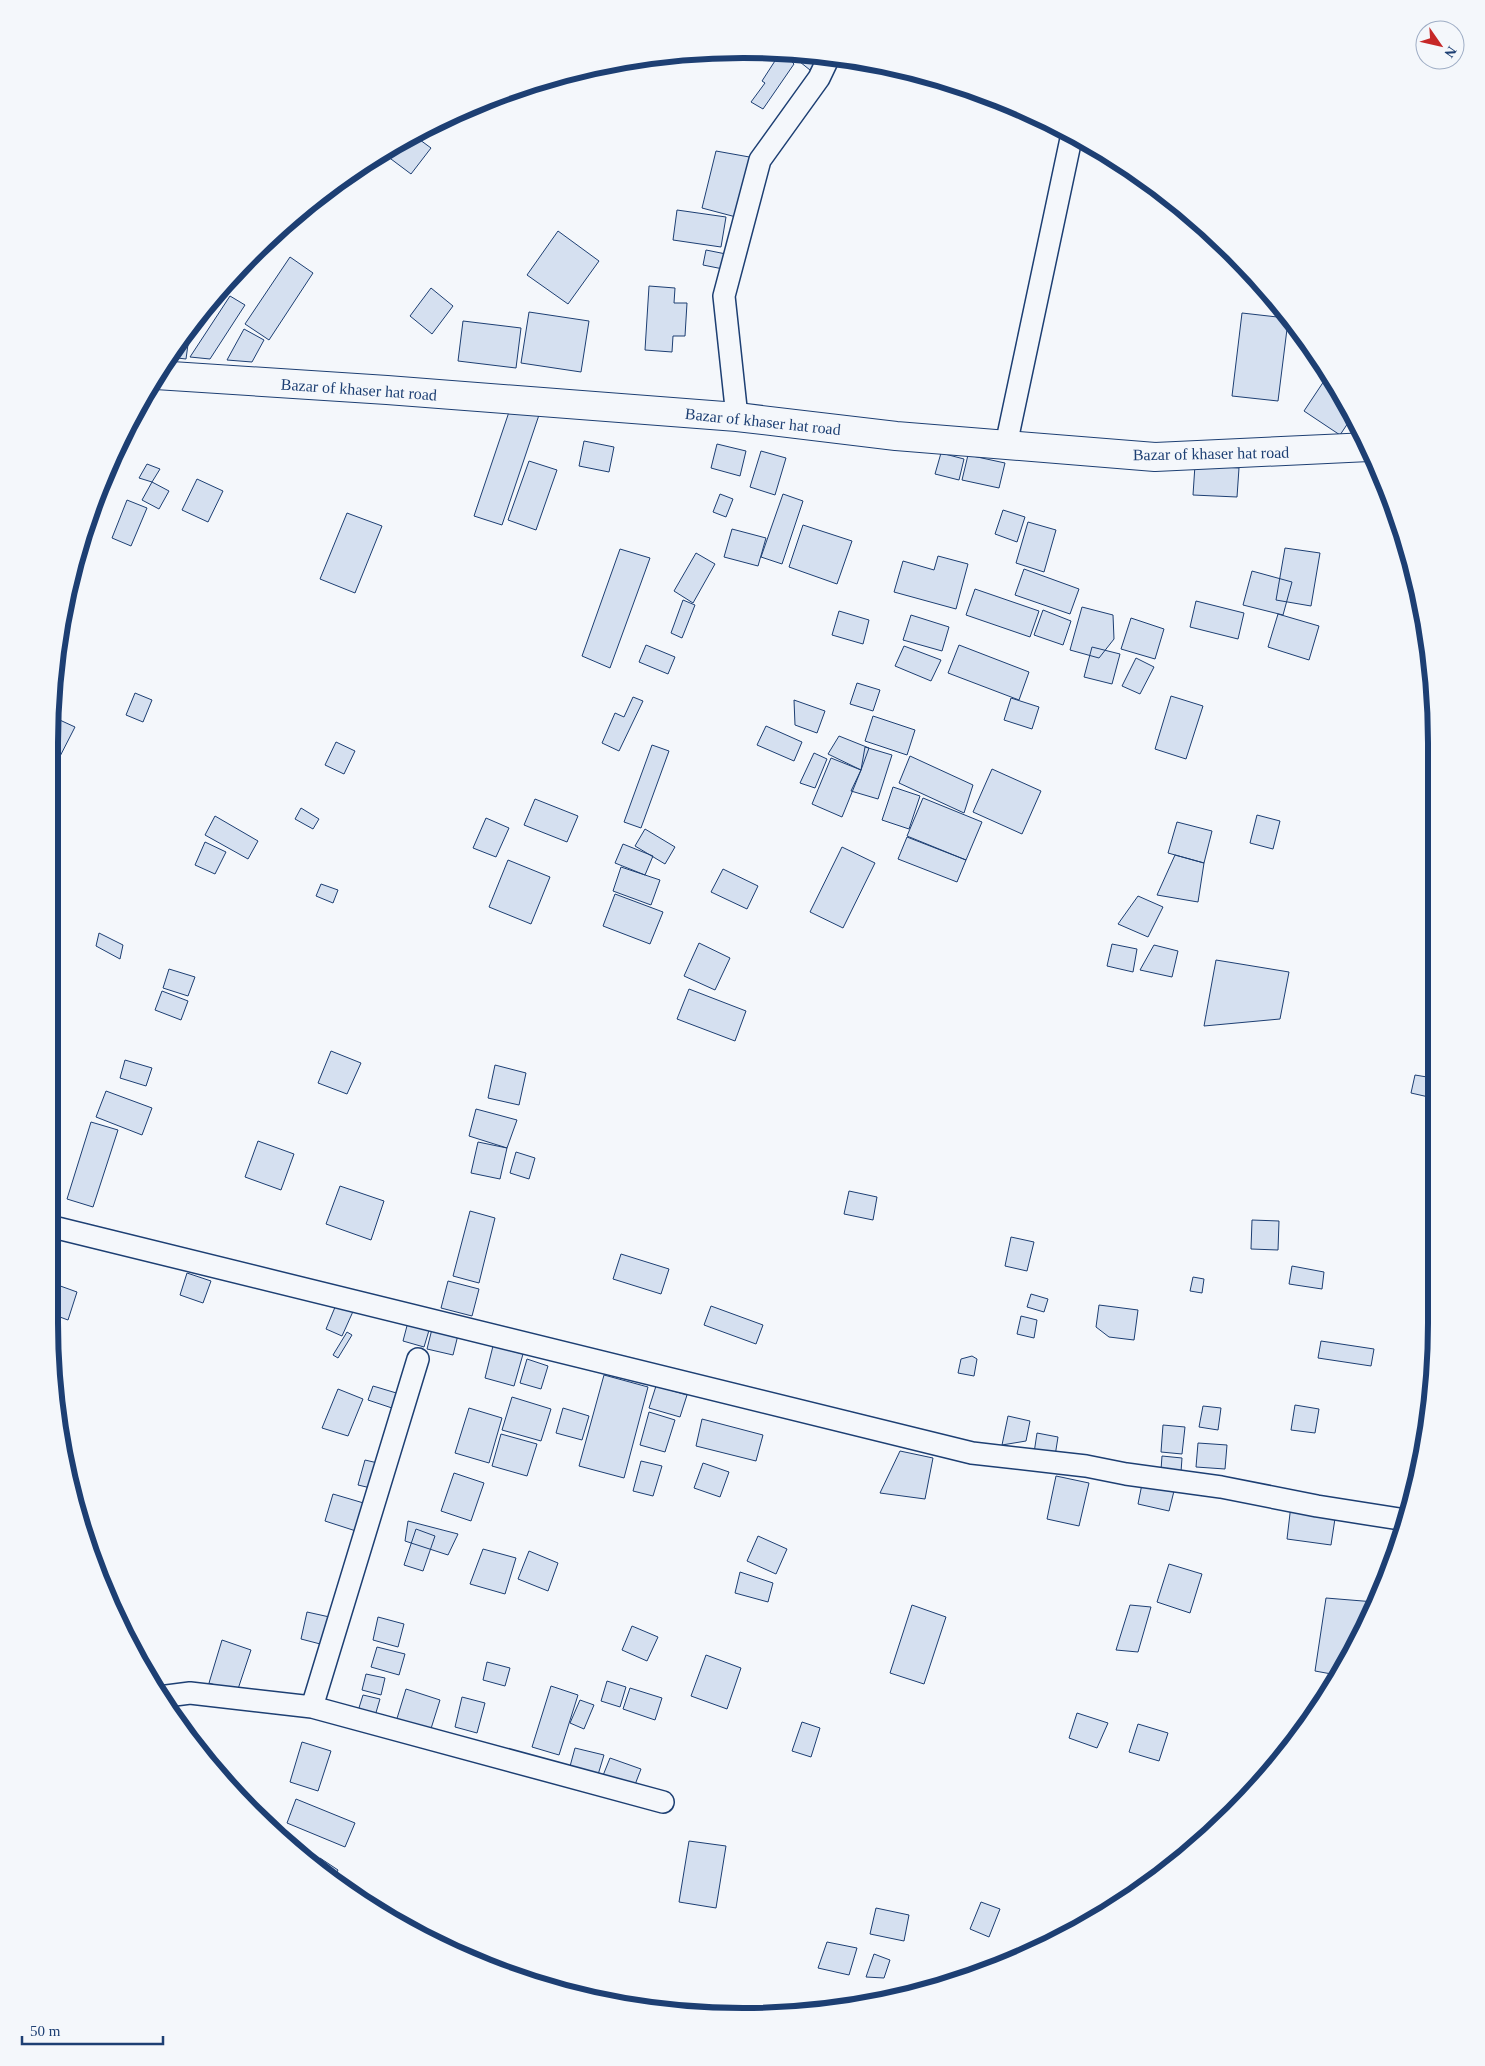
<svg xmlns="http://www.w3.org/2000/svg" width="1485" height="2066" font-family="'Times New Roman',serif">
  <rect width="100%" height="100%" fill="#f4f7fb"/>
  <path fill="#d5e0f0" stroke="#1d3f73" d="M782,50L797,52L791,61L794,64L763,109L751,102L765,83L762,81Z
    M799,52L820,56L810,70L795,58Z
    M412,134L431,148L411,174L387,156L399,140Z
    M716,151L755,158L736,217L702,208Z
    M309,204L285,236L277,229L285,221Z
    M677,210L726,217L721,247L673,240Z
    M558,231L599,261L568,304L527,275Z
    M706,250L726,254L723,269L703,265Z
    M290,257L313,273L269,340L245,324Z
    M649,286L675,288L674,303H687L685,336H673L672,352L645,350Z
    M431,288L453,306L432,334L410,316Z
    M1268,291L1277,304L1266,303Z
    M230,296L245,305L210,359L190,357Z
    M529,312L589,321L581,372L521,363Z
    M1242,313L1286,318L1288,321L1278,401L1232,396Z
    M463,321L521,328L516,368L458,361Z
    M244,329L264,340L252,362L227,360Z
    M184,336L189,337L186,359L169,357Z
    M1326,378L1352,417L1340,435L1304,411Z
    M512,403L540,412L502,525L474,516Z
    M584,441L614,447L609,472L579,466Z
    M717,444L746,451L740,476L711,468Z
    M761,451L786,458L775,495L750,487Z
    M941,453L964,459L959,480L935,474Z
    M968,455L1005,463L999,488L962,480Z
    M529,461L557,470L536,530L508,520Z
    M147,464L160,469L152,482L139,478Z
    M1195,465L1239,468L1237,497L1193,495Z
    M197,479L223,491L208,522L182,510Z
    M152,482L169,491L159,509L142,500Z
    M720,494L733,499L726,517L713,512Z
    M783,494L803,501L782,564L761,557Z
    M127,500L147,508L131,546L112,538Z
    M1003,510L1025,517L1017,542L995,534Z
    M347,513L382,526L355,593L320,579Z
    M1028,522L1056,530L1044,572L1016,563Z
    M803,525L852,541L837,584L789,567Z
    M732,529L766,538L758,566L724,557Z
    M1285,548L1320,553L1311,606L1276,600Z
    M620,549L650,558L610,668L582,656Z
    M696,553L715,564L693,603L674,591Z
    M938,556L968,564L956,609L894,592L903,561L934,570Z
    M1024,569L1079,589L1070,614L1015,595Z
    M1252,571L1292,582L1283,615L1243,605Z
    M975,589L1039,611L1030,637L966,615Z
    M683,600L695,605L682,638L671,633Z
    M1196,601L1244,613L1238,639L1190,627Z
    M1082,607L1113,615L1114,639L1099,658L1070,650Z
    M1043,610L1071,621L1063,645L1034,635Z
    M839,611L869,620L863,644L832,635Z
    M1278,614L1319,626L1309,660L1268,647Z
    M911,615L949,627L942,651L903,640Z
    M1131,618L1164,629L1155,659L1121,649Z
    M646,645L675,657L668,674L639,662Z
    M959,645L1029,672L1019,700L948,673Z
    M904,646L941,660L931,681L895,666Z
    M1092,647L1120,654L1112,684L1084,677Z
    M1136,658L1154,667L1140,694L1122,686Z
    M857,683L880,690L873,711L850,704Z
    M135,693L152,700L143,722L126,715Z
    M1171,696L1203,706L1186,759L1155,749Z
    M633,697L643,701L619,751L602,743L615,713L624,717Z
    M1011,698L1039,707L1032,729L1004,720Z
    M794,700L825,711L817,733L795,725Z
    M51,716L75,727L54,768L49,765Z
    M873,716L915,730L907,755L865,741Z
    M766,726L802,742L794,761L757,745Z
    M839,736L869,748L861,770L828,754Z
    M336,742L355,751L344,774L325,765Z
    M652,745L669,751L641,828L624,822Z
    M865,747L892,755L878,799L851,791L861,770Z
    M814,753L827,759L815,788L800,783Z
    M910,756L973,785L964,813L899,783Z
    M831,758L861,770L842,817L812,804Z
    M992,769L1041,791L1022,834L973,812Z
    M893,787L920,796L909,829L882,820Z
    M923,798L982,822L966,860L907,836Z
    M535,799L578,816L567,842L524,825Z
    M301,808L319,819L313,829L295,819Z
    M1257,815L1280,821L1273,849L1250,843Z
    M215,816L258,841L248,859L205,835Z
    M486,818L509,828L496,857L473,848Z
    M1177,822L1212,831L1204,863L1168,853Z
    M645,829L675,847L665,864L635,846Z
    M907,837L966,860L957,882L898,859Z
    M205,842L226,852L215,874L195,865Z
    M623,844L653,856L645,875L615,863Z
    M842,847L875,863L843,928L810,912Z
    M1175,855L1204,863L1198,902L1157,895Z
    M508,860L550,877L531,924L489,907Z
    M621,867L660,880L651,905L613,891Z
    M723,869L758,886L747,909L711,892Z
    M321,884L338,890L333,903L316,896Z
    M615,894L663,912L650,944L603,926Z
    M1138,896L1163,907L1148,937L1118,924Z
    M99,933L123,945L120,959L96,946Z
    M699,943L730,958L715,990L684,976Z
    M1112,944L1137,949L1133,972L1107,966Z
    M1154,945L1178,951L1172,977L1140,970Z
    M1216,960L1289,972L1280,1019L1204,1026Z
    M169,969L195,977L188,996L163,988Z
    M689,989L746,1011L735,1041L677,1019Z
    M162,991L188,1001L181,1020L155,1010Z
    M331,1051L361,1063L347,1094L318,1083Z
    M125,1060L152,1068L146,1086L120,1078Z
    M495,1065L526,1073L519,1105L488,1098Z
    M1415,1075L1433,1078V1098L1411,1093Z
    M106,1091L152,1108L142,1135L96,1117Z
    M476,1109L517,1120L507,1148L469,1136Z
    M91,1122L118,1130L93,1207L67,1199Z
    M258,1141L294,1154L281,1190L245,1177Z
    M478,1142L507,1148L500,1179L471,1173Z
    M49,1149L55,1151L49,1168Z
    M516,1152L535,1158L529,1179L510,1173Z
    M340,1186L384,1201L371,1240L326,1224Z
    M849,1191L877,1197L873,1220L844,1214Z
    M470,1211L495,1218L479,1283L453,1276Z
    M1252,1220L1279,1221L1278,1250L1251,1249Z
    M1011,1237L1034,1242L1027,1271L1005,1266Z
    M621,1254L669,1269L661,1294L613,1279Z
    M1292,1266L1324,1272L1322,1289L1289,1284Z
    M187,1273L211,1281L203,1303L180,1295Z
    M1193,1277L1204,1279L1202,1293L1190,1291Z
    M448,1281L479,1289L472,1316L441,1308Z
    M52,1283L77,1292L68,1320L49,1313V1291Z
    M1031,1294L1048,1299L1044,1312L1027,1307Z
    M338,1300L355,1307L342,1336L326,1329Z
    M1099,1305L1138,1310L1134,1340L1109,1337L1096,1327Z
    M711,1306L763,1325L756,1344L704,1325Z
    M1021,1316L1037,1320L1034,1338L1017,1334Z
    M408,1322L430,1327L424,1347L403,1341Z
    M432,1329L458,1335L453,1355L427,1349Z
    M347,1332L352,1335L338,1358L333,1355Z
    M1321,1341L1374,1349L1371,1366L1318,1358Z
    M493,1346L523,1354L514,1386L485,1378Z
    M972,1356L977,1359L974,1376L958,1373L961,1359Z
    M527,1359L548,1366L541,1389L520,1383Z
    M604,1375L648,1387L624,1478L579,1466Z
    M373,1386L403,1395L398,1410L368,1400Z
    M656,1386L687,1395L680,1417L649,1408Z
    M338,1389L363,1399L348,1436L322,1428Z
    M512,1397L551,1409L541,1441L502,1430Z
    M1295,1405L1319,1409L1315,1433L1291,1430Z
    M1203,1406L1221,1408L1218,1430L1199,1427Z
    M469,1408L502,1418L489,1463L455,1453Z
    M563,1408L589,1416L582,1440L556,1433Z
    M649,1412L675,1420L665,1452L640,1445Z
    M1008,1416L1030,1421L1026,1441L1002,1445Z
    M702,1419L763,1435L756,1461L696,1446Z
    M1163,1425L1185,1427L1182,1454L1161,1452Z
    M1037,1433L1058,1437L1055,1456L1034,1453Z
    M501,1434L537,1444L527,1476L492,1466Z
    M1198,1443L1227,1445L1225,1469L1196,1467Z
    M900,1451L933,1458L925,1499L880,1493Z
    M1162,1456L1182,1458L1181,1472L1161,1470Z
    M365,1460L382,1464L375,1489L358,1485Z
    M641,1461L662,1466L653,1496L633,1491Z
    M703,1463L729,1472L720,1497L694,1488Z
    M454,1473L484,1483L471,1521L441,1511Z
    M1056,1476L1089,1483L1079,1526L1047,1519Z
    M1142,1484L1174,1491L1169,1511L1138,1504Z
    M333,1494L367,1504L359,1532L325,1521Z
    M1291,1505L1336,1512L1331,1545L1287,1539Z
    M408,1521L458,1534L448,1555L405,1541Z
    M416,1529L435,1536L423,1571L404,1565Z
    M758,1536L787,1549L776,1574L747,1561Z
    M483,1549L516,1558L505,1594L470,1584Z
    M529,1551L558,1563L548,1591L518,1579Z
    M1169,1564L1202,1574L1190,1613L1157,1602Z
    M740,1572L773,1583L768,1602L735,1593Z
    M1326,1598L1375,1602L1365,1631L1337,1675L1315,1671Z
    M912,1605L946,1617L924,1684L890,1673Z
    M1130,1605L1151,1607L1138,1652L1116,1650Z
    M307,1612L334,1618L328,1646L301,1639Z
    M378,1617L404,1624L398,1647L373,1640Z
    M632,1626L658,1637L647,1661L622,1650Z
    M222,1640L251,1650L237,1692L209,1683Z
    M377,1647L405,1654L399,1675L371,1667Z
    M706,1655L741,1668L727,1709L691,1696Z
    M487,1662L510,1668L505,1686L483,1680Z
    M366,1674L385,1678L381,1695L362,1690Z
    M607,1681L626,1687L620,1707L601,1701Z
    M551,1686L578,1695L559,1755L532,1747Z
    M630,1688L662,1698L655,1720L623,1709Z
    M406,1689L440,1700L429,1735L395,1725Z
    M363,1695L380,1699L375,1716L358,1711Z
    M462,1697L485,1703L477,1733L455,1727Z
    M580,1700L594,1705L584,1729L570,1723Z
    M1077,1713L1108,1723L1097,1748L1069,1738Z
    M802,1722L820,1728L811,1757L792,1751Z
    M1138,1724L1168,1733L1159,1761L1129,1752Z
    M302,1742L331,1751L318,1791L290,1782Z
    M575,1748L604,1755L597,1778L569,1770Z
    M610,1758L641,1769L633,1790L602,1778Z
    M296,1799L355,1823L345,1847L287,1823Z
    M689,1841L726,1846L716,1908L679,1902Z
    M320,1858L338,1870L334,1878L316,1865Z
    M981,1902L1000,1909L989,1937L970,1929Z
    M876,1908L909,1915L904,1941L870,1934Z
    M827,1942L857,1948L849,1975L818,1968Z
    M874,1954L890,1960L884,1978L866,1977Z"/>
  <g fill="none" stroke-linecap="round" stroke-linejoin="round">
    <g stroke="#1d3f73" stroke-width="24">
      <path id="minor" d="M737,417L724,296L760,160L819,78L829,57
        M1006,445L1072,134
        M49,1226L972,1453L1086,1466L1126,1474L1221,1487L1317,1506L1406,1520
        M159,1697L190,1693L312,1707L663,1802
        M312,1707L418,1359"/>
    </g>
    <g stroke="#1d3f73" stroke-width="30">
      <path id="major" d="M156,375L387,390L737,417L896,436L1155,457L1369,447"/>
    </g>
    <use href="#minor" stroke="#f4f7fb" stroke-width="21"/>
    <use href="#major" stroke="#f4f7fb" stroke-width="28"/>
  </g>
  <g text-anchor="middle" stroke-width="4" stroke-linejoin="round" paint-order="stroke">
    <g font-size="16" fill="#1d3f73" stroke="#f4f7fb">
      <text transform="translate(359 389) rotate(4)" y="6">Bazar of khaser hat road</text>
      <text transform="translate(763 421) rotate(6)" y="6">Bazar of khaser hat road</text>
      <text transform="translate(1211 453) rotate(-1)" y="6">Bazar of khaser hat road</text>
    </g>
  </g>
  <path d="M0 0H1485V2066H0ZM743 58H743A685 685 0 0 1 1428 743V1323A685 685 0 0 1 743 2008H743A685 685 0 0 1 58 1323V743A685 685 0 0 1 743 58Z" fill="#f4f7fb" fill-rule="evenodd"/>
  <path fill="none" stroke="#1d3f73" stroke-width="6" d="M743 58H743A685 685 0 0 1 1428 743V1323A685 685 0 0 1 743 2008H743A685 685 0 0 1 58 1323V743A685 685 0 0 1 743 58Z"/>
  <g transform="translate(1440 45) rotate(124)"><circle r="24" fill="#f4f7fb" stroke="#9eadc5"/>
  <path d="M0-4L9 19L0 12L-9 19Z" fill="#c62828"/>
  <text y="-8" font-size="14" font-weight="bold" text-anchor="middle" fill="#1d3f73">N</text>
  </g>
  <path d="M22 2036v8h141v-8" fill="none" stroke="#1d3f73" stroke-width="2.5"/>
  <text x="30" y="2036" font-size="15" fill="#1d3f73" stroke="#f4f7fb" stroke-width="4" paint-order="stroke">50 m</text>
</svg>
